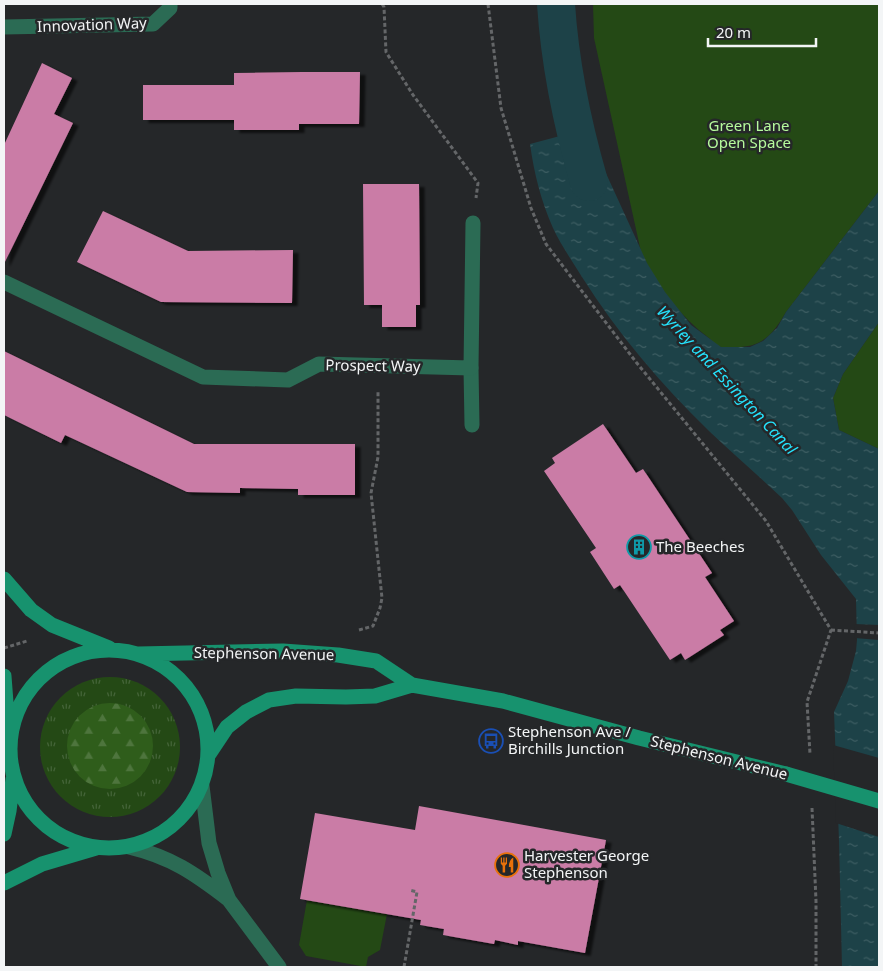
<svg xmlns="http://www.w3.org/2000/svg" width="883" height="971" font-family="'Noto Sans',sans-serif">
  <defs>
    <pattern id="grass-tufts" width="24" height="20" patternUnits="userSpaceOnUse" patternTransform="scale(1.25)"><rect width="24" height="20" fill="#244915"/><path d="M3 7l-1-3M5 7V3M7 7l1-3M15 17l-1-3M17 17v-4M19 17l1-3" fill="none" stroke="#446438"/></pattern>
    <pattern id="forest-firs" width="22" height="20" patternUnits="userSpaceOnUse" patternTransform="scale(1.25)"><rect width="22" height="20" fill="#2f5d1b"/><path d="M5 1l3.5 6h-7zM16 11l3.5 6h-7z" fill="#4e753d"/></pattern>
    <pattern id="water-ripples" width="26" height="14" patternUnits="userSpaceOnUse" patternTransform="scale(1.25)"><rect width="26" height="14" fill="#1d4248"/><path d="M2 4q2-2 4 0t4 0M15 11q2-2 4 0t4 0" fill="none" stroke="#3e5e63"/></pattern>
    <filter id="shadow"><feDropShadow dx="5.5" dy="3" stdDeviation="1" flood-color="#0009"/></filter>
  </defs>
  <rect width="100%" height="100%" fill="#252729"/>
  <path fill="url(#grass-tufts)" d="M40 747a70 70 0 1 1 140 0a70 70 0 1 1-140 0Z"/>
  <path fill="url(#forest-firs)" d="M67 746a43 43 0 1 1 86 0a43 43 0 1 1-86 0Z"/>
  <path fill="#244915" d="M593,4H879V191L786,312C773,334 763,347 736,347C732,347 725,349 721,347C717,346 712,341 709,338C679,316 657,285 641,252L594,38Z
    M879,322V449L839,430L833,398L843,374Z
    M307,900L387,914L380,950L368,957L366,967L306,956L299,945Z"/>
  <path fill="url(#water-ripples)" d="M592,130L604,169L647,263L665,292L691,325L721,347H750L763,341L777,328L786,312L879,191V322L843,374L833,398L839,430L879,449V967H842L839,840L834,712L848,681L856,651L857,640L856,599L821,555L792,510L782,498C758,475 733,454 709,431C661,384 618,334 582,277C572,261 561,245 553,228C541,201 534,173 530,144L575,132Z"/>
  <path fill="#252729" d="M854,624L879,625V640L855,638Z
    M833,745L879,758V837L836,823Z"/>
  <g fill="none" stroke-linecap="round" stroke-linejoin="round">
    <path stroke="#1d4248" stroke-width="38" d="M556,4C560,65 572,123 589,182"/>
  </g>
  <path fill="#ca7ca6" filter="url(#shadow)" d="M42,63L72,78L54,114L73,123L4,264V145Z
    M303,72H360L359,124H299V130H234V120H143V85H234V73Z
    M363,184H419L420,305H416V327H382V305H364Z
    M103,211L188,251L293,250L292,303L161,302L77,262Z
    M4,351L194,444H355V495H298V489L240,488V493L187,492L65,435L61,443L4,415Z
    M603,424L636,473L643,469L712,573L705,577L734,621L720,630L724,635L685,660L681,653L670,660L620,585L614,589L590,552L596,548L544,471L555,463L552,458Z
    M419,806L606,840L585,953L518,941V945L495,940L494,944L443,935L444,929L420,925L421,920L300,899L315,813L415,830Z"/>
  <g fill="none" stroke-linecap="round" stroke-linejoin="round">
    <path stroke="#646668" stroke-width="3" stroke-dasharray="4 2.5" stroke-linecap="butt" d="M382,4L384,7L386,52L413,95L478,183L476,198
      M488,4L501,108L531,208L546,244L636,362L766,521L831,630L807,702L810,754
      M359,630L373,626L380,608L382,598L371,493L378,457V392
      M831,630L879,633
      M4,648L27,641
      M812,808L816,901V967
      M404,967L417,892L409,890"/>
    <path stroke="#2b6b54" stroke-width="15" d="M471,368L472,425
      M202,786L209,843L218,873L229,900L279,967
      M129,847C171,857 194,873 228,899"/>
    <path stroke="#2b6b54" stroke-width="15" d="M4,27L153,24L170,8V4
      M4,282L203,377L288,380L319,364L471,368L473,223"/>
    <path stroke="#17926e" stroke-width="15" d="M4,579L31,610L52,625L109,648
      M10 749a99 99 0 1 1 198 0a99 99 0 1 1-198 0Z
      M138,654L283,651L338,655L376,661L412,685L503,701L639,738L786,774
      M4,676L8,729
      M209,754L227,727L246,712L269,700L296,696L346,697L375,696L412,685
      M4,834L9,811L13,779
      M4,883L42,864L96,848"/>
    <path stroke="#17926e" stroke-width="15" d="M786,774L879,801"/>
  </g>
  <defs>
    <g id="building-ring" transform="scale(1.25)"><circle r="9.5" fill="#252729" stroke="#0f9aa8" stroke-width="1.5"/><path d="M-4-6H4V6H1V3H-1V6H-4ZM-2.5-4.3h1.7v1.8h-1.7ZM.8-4.3h1.7v1.8H.8ZM-2.5-1h1.7V.8h-1.7ZM.8-1h1.7V.8H.8Z" fill="#0f9aa8"/></g>
    <g id="bus-ring" transform="scale(1.25)"><circle r="9.5" fill="#252729" stroke="#1a4fb4" stroke-width="1.5"/><path d="M-5-6H5V4H4V6H2V4H-2V6H-4V4H-5ZM-3.5-4V0h7V-4ZM-3.5 1.2v1.5H-2V1.2ZM2 1.2v1.5H3.5V1.2Z" fill="#1a4fb4"/></g>
    <g id="restaurant-ring" transform="scale(1.25)"><circle r="9.5" fill="#252729" stroke="#e8710a" stroke-width="1.5"/><path d="M-5-6h1v4h1v-4h1v4h1v-4h1v5L-1.5 .5V6h-2V.5L-5-1ZM5-6V6H3V1.5H1.5Q1.5-4 5-6Z" fill="#e8710a"/></g>
  </defs>
  <g fill-rule="evenodd">
    <use href="#building-ring" x="639" y="547"/>
    <use href="#bus-ring" x="491" y="741"/>
    <use href="#restaurant-ring" x="507" y="865"/>
  </g>
  <g text-anchor="middle" stroke-width="5" stroke-linejoin="round" paint-order="stroke">
    <g font-size="15" fill="#f3f5f6" stroke="#252729">
      <text transform="translate(92 25) rotate(-2)" y="5">Innovation Way</text>
      <text transform="translate(373 366) rotate(1)" y="5">Prospect Way</text>
      <text transform="translate(264 654) rotate(1)" y="5">Stephenson Avenue</text>
      <text transform="translate(719 758) rotate(14)" y="5">Stephenson Avenue</text>
    </g>
    <g font-size="15" fill="#b6fa9d" stroke="#252729">
      <text x="749" y="131">Green Lane<tspan x="749" dy="17">Open Space</tspan></text>
    </g>
    <g font-size="15" fill="#f3f5f6" stroke="#252729" text-anchor="start">
      <text x="656" y="552">The Beeches</text>
      <text x="508" y="737">Stephenson Ave /<tspan x="508" dy="17">Birchills Junction</tspan></text>
      <text x="524" y="861">Harvester George<tspan x="524" dy="17">Stephenson</tspan></text>
    </g>
    <g font-size="16" font-style="italic" fill="#25e2fc" stroke="#252729">
      <text transform="translate(727 380) rotate(47)" y="6">Wyrley and Essington Canal</text>
    </g>
  </g>
  <rect width="883" height="971" fill="none" stroke="#f3f5f6" stroke-width="10"/>
  <path d="M708 38v8h108v-8" fill="none" stroke="#f3f5f6" stroke-width="2.5"/>
  <text x="716" y="38" font-size="15" fill="#f3f5f6" stroke="#252729" stroke-width="4" paint-order="stroke">20 m</text>
</svg>
